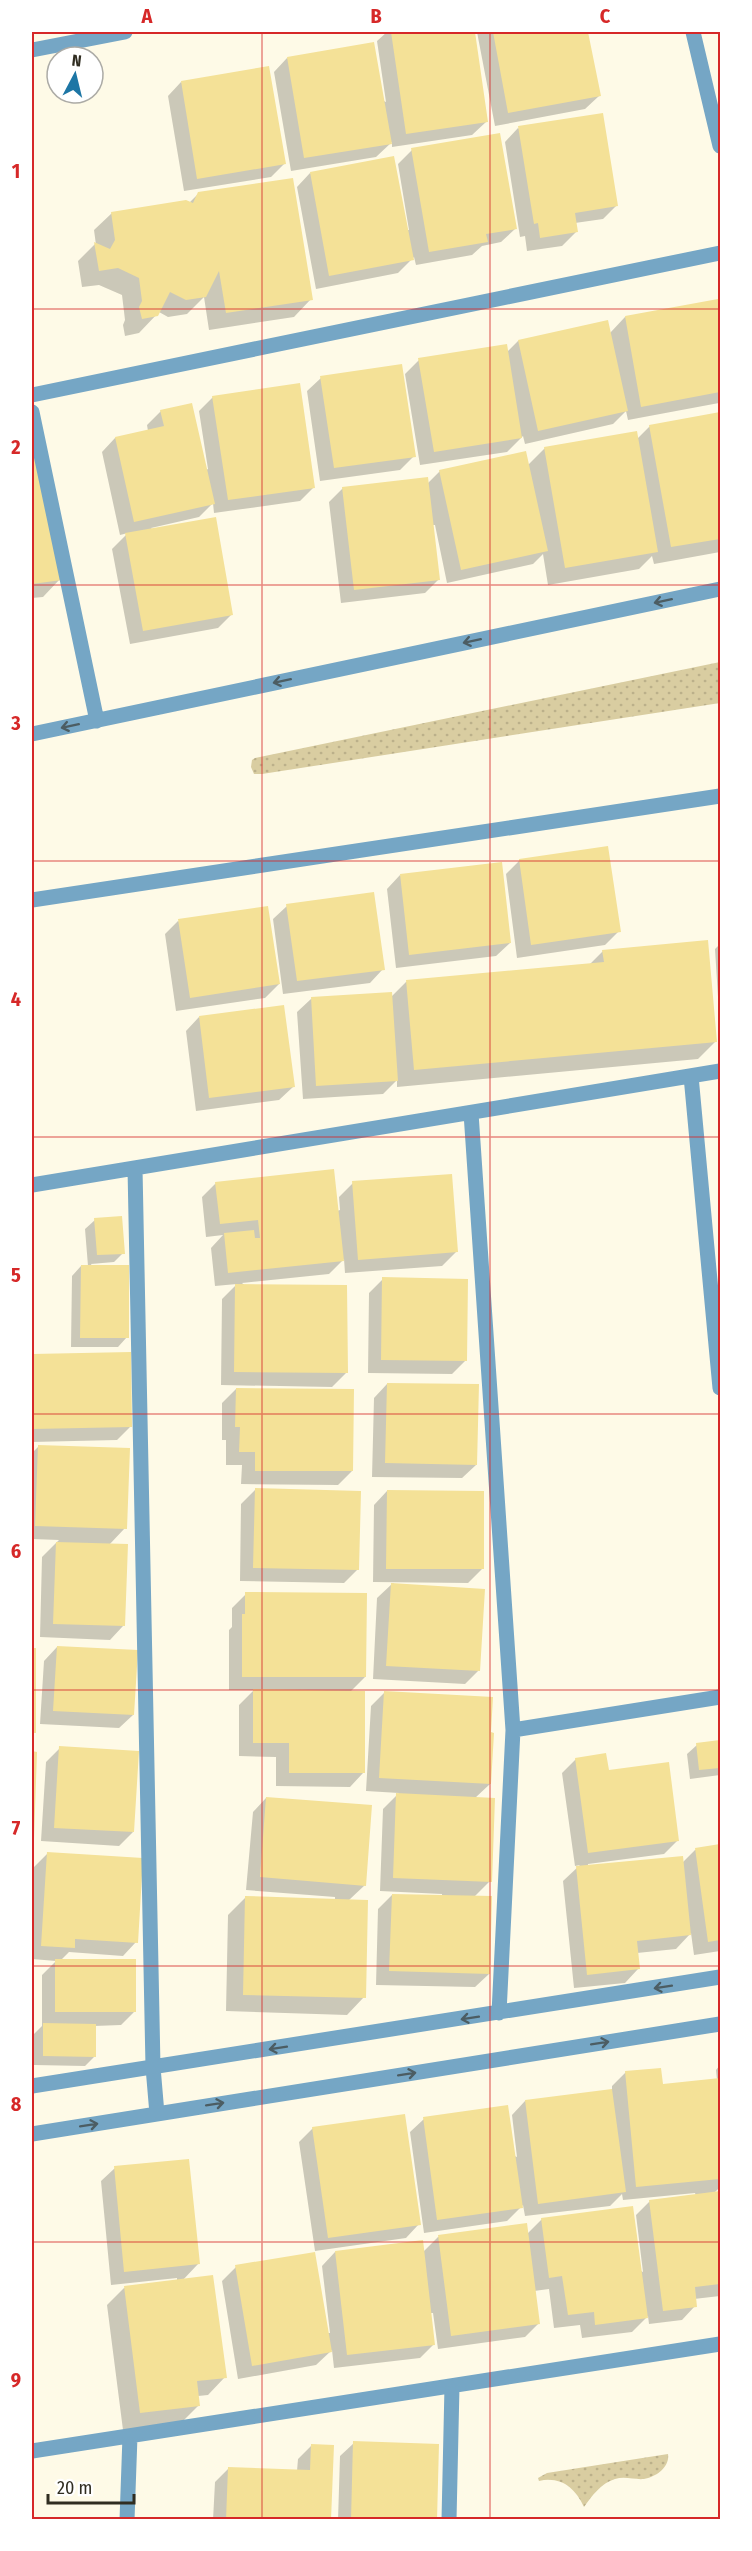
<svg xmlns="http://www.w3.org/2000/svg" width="752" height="2551" font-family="'Fira Sans Condensed',sans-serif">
  <defs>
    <pattern id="grass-dots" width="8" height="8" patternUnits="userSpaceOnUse" patternTransform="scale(1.5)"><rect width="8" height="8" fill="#d9cda1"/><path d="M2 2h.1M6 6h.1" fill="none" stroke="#bbb08a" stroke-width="1.8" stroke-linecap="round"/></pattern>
  </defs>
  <rect width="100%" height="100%" fill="#fefae7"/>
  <path fill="url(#grass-dots)" d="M720,662V703L262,774H254L251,767L252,760L255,758Z
    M668,2454C670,2467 656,2477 644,2479C635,2480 625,2476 615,2479C601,2483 592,2496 584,2507C575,2488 561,2476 539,2481L538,2478L547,2473Z"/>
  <path fill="#0003" d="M387,32H473L486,122L472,135L392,147V142L376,157L291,171L274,72L287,58L386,102L377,41Z
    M477,32H587L599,96L585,109L495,126Z
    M181,82L285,163L271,177L184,191L168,96Z
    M518,128L617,205L603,219L575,223L576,232L562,246L527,251L525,236L520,237L505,142Z
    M412,150L515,229L501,242L482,246L472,255L416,265L414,257L398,273L316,289L297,187L310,173L407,230H409L398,164Z
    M199,193L311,299L294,317L209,330L204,297L187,314L168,317L159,312L139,333L125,336L123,325L125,320L122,295L99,285L82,287L78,261L95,244L96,245L94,230L112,213L189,203Z
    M717,301L720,321L719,403L628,420L626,411L613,424L525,444L523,436L507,452L420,465L405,374L419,360L506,353L518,341L610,333L625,317Z
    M321,378L414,456L400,470L320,481L307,391Z
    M213,397L314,487L300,501L214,513L213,503L199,517L151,528L232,614L218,628L130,644L112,549L128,533L120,535L102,452L115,438L148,431L147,425L161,411L206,470L208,469L199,411Z
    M720,414V552L654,564L652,556L639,569L548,585L543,554L533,564L447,583L435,525H432L439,579L425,593L341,603L329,502L343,488L427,484L440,471L528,465L545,448L637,439L650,426Z
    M32,448L60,579L43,597L32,598Z
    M519,861L619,931L605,945L517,958L506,874Z
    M400,875L510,943L496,956L396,968L387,889Z
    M287,906L383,969L370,983L283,994L273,919Z
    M178,921L279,984L265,998L176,1011L165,934Z
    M720,944V1029L715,949Z
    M603,951L716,1041L698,1059L397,1087V1080L383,1094L303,1099L297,1012L311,999L391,997L406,982L589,965Z
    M199,1017L293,1087L279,1100L196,1111L186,1031Z
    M216,1183L337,1211L340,1210L339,1197L353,1183L456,1252L442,1266L345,1273L344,1259L329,1274L242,1283L346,1373L332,1387L221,1385L222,1299L237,1284L215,1286L211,1248L223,1235L206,1237L202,1197Z
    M95,1220L123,1253L114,1262L91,1264L127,1337L118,1347H71L72,1276L81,1266H88L85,1229Z
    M383,1279L466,1360L452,1374L368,1373L369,1293Z
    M129,1354L130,1427L117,1440L32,1442V1355Z
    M387,1384L476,1465L462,1478L372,1477L374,1398Z
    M236,1389L352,1471L338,1485L241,1484L242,1465H226V1440H222V1403Z
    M39,1446L125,1528L109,1545L123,1626L110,1640L40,1637L42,1557L59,1540L32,1539V1453Z
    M255,1490L358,1569L344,1583L240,1581L241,1504Z
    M387,1491L482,1569L468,1583L373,1582L374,1505Z
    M393,1583L479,1670L465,1684L373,1679L377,1598Z
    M246,1594L365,1677L350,1692L363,1773L350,1787L276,1786V1757L239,1756V1705L254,1690H229V1630L232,1627V1608Z
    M57,1647L133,1715L119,1728L40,1724L44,1661Z
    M32,1649H35L34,1732L32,1735Z
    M385,1692L490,1784L475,1798L490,1881L474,1897L489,1974L475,1987L376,1985L378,1909L392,1895L442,1897V1894L380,1891L383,1809L399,1793L366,1791L371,1706Z
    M720,1742V1775L690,1779L687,1754L697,1745Z
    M60,1748L133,1832L119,1846L41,1841L46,1762Z
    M32,1753H36L32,1838Z
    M576,1759L608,1771L678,1840L664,1854L588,1864V1867L682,1863L695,1850L720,1846V1951L694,1955L691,1933L676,1949L637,1953L638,1969L625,1983L574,1988L563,1881L580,1865L575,1866L562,1773Z
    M266,1798L365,1885L349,1900L364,1997L347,2015L226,2011L228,1915L246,1897L335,1900V1897L246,1890L253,1812Z
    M48,1853L136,1942L123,1956L69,1952L60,1961L134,2012L121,2025L94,2026V2057L85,2066L34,2065V2034L42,2026V1975L56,1961L32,1959L34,1867Z
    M720,2065V2187L714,2193H720V2296L694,2299L695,2306L682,2320L649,2324L648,2316L632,2332L582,2338L580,2325L554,2328L549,2289L534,2291L539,2323L525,2337L438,2349L433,2313H430L434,2344L420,2358L334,2368L332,2350L316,2365L238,2379L222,2281L236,2267L327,2333H330L322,2266L335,2252H423L438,2237L527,2234L542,2219L643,2272L636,2215L650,2201L696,2196L695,2193L623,2200L622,2194L610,2206L525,2216L523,2205L507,2221L424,2233L410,2132L424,2119L517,2157L512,2115L525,2101L612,2090V2086L626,2072L661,2085L717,2080L716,2070Z
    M313,2128L419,2224L406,2238L315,2251L299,2142Z
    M115,2168L198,2264L182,2281L225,2377L208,2395L198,2396L199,2405L181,2423L123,2430L107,2305L124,2288L177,2281V2278L111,2285L101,2181Z
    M354,2443L435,2520H338L340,2456Z
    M312,2445L330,2520H213L215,2482L229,2468L297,2471L298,2459Z"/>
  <path fill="#f4e197" d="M391,32H475L488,122L406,134Z
    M493,32H588L601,96L508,113Z
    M374,42L392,144L304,158L287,57Z
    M269,66L286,164L197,179L181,81Z
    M603,113L618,206L575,213L578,232L540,238L538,223L534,224L518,126Z
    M500,133L517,229L486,234L488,242L429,252L411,148Z
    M394,156L414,260L329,276L310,172Z
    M293,178L313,300L226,313L219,271L206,297L186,300L170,292L158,316L142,319L139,307L142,301L139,278L118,268L99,271L94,242L110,249L115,240L111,212L186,200L193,203L198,192Z
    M718,299L720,312V392L641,407L625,316Z
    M608,320L628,411L538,431L518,340Z
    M507,344L522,438L434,452L418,358Z
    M402,364L416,457L334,468L320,376Z
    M300,383L315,488L228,500L212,396Z
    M192,403L215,504L134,522L115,437L164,426L160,410Z
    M720,412V539L671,547L649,425Z
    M637,431L658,552L565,568L544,447Z
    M32,446L62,580L32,584Z
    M526,451L548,551L461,570L439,470Z
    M428,477L440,580L354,590L342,487Z
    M216,517L233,615L143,631L125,533Z
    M608,846L621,932L531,945L519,859Z
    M502,862L511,943L409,955L400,874Z
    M374,892L385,970L297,981L286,904Z
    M268,906L280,984L190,998L178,919Z
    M708,940L717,1042L414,1070L406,980L604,962L602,950Z
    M392,992L398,1081L316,1086L311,997Z
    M284,1005L295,1087L209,1098L199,1016Z
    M334,1169L344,1261L228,1273L224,1233L254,1230L255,1238H260L258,1220L220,1224L215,1182Z
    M452,1174L458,1252L358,1260L352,1181Z
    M122,1216L125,1254L97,1255L94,1218Z
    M81,1265H129V1338H80Z
    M382,1277L468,1279L467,1361L381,1360Z
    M235,1284L347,1285L348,1373L234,1372Z
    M131,1352L132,1427L32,1429V1354Z
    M387,1383L479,1384L477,1465L385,1463Z
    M236,1388L354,1389L353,1471H255V1452H239L240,1427H235Z
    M38,1445L130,1448L127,1529L35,1526Z
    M255,1488L361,1491L359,1570L253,1568Z
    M387,1490L484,1491V1569H386Z
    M56,1542L128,1544L125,1626L53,1624Z
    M391,1583L485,1589L480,1671L386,1666Z
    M245,1592L367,1593L366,1677H242V1614H245Z
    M57,1646L138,1650L134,1715L53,1711Z
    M32,1648H36V1733H32Z
    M253,1689L365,1691V1773H289V1743H253Z
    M384,1691L493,1697L491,1732L494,1733L491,1784L379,1778Z
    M720,1740V1768L699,1770L696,1743Z
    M59,1746L139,1751L134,1832L54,1828Z
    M32,1751L37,1752L34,1839L32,1838Z
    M606,1753L609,1770L669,1762L679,1841L588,1853L575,1758Z
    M396,1793L495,1798L492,1882L393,1878Z
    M266,1797L372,1805L366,1886L260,1877Z
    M720,1844V1940L708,1942L695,1848Z
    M47,1852L143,1858L138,1943L75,1939V1948L41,1946Z
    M683,1856L691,1935L637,1941L640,1969L587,1975L576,1866Z
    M392,1894L492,1896L490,1974L389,1971Z
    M245,1896L368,1900L366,1998L243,1995Z
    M55,1959H136V2012H55Z
    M43,2023L96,2024V2057L43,2056Z
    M661,2068L663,2084L720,2078V2179L636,2187L625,2071Z
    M612,2089L626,2192L538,2204L525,2100Z
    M508,2105L523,2208L437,2220L423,2117Z
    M405,2114L421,2225L328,2238L312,2127Z
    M189,2159L200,2264L124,2272L114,2166Z
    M720,2191V2284L695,2287L697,2307L663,2311L649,2200Z
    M633,2206L648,2318L595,2325L594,2312L568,2315L562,2276L549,2278L541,2218Z
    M527,2223L540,2324L451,2336L438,2235Z
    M423,2240L435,2345L347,2355L335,2251Z
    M315,2252L332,2352L252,2366L235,2265Z
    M213,2275L227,2378L197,2381L200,2406L140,2413L124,2286Z
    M353,2441L439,2444L437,2520H351Z
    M311,2444L334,2445L331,2520H226L228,2467L310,2470Z"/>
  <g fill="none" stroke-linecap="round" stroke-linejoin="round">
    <path stroke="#75a6c5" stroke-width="15" d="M693,32L720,146
      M32,50L125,32
      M32,395L720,253
      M32,412L97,721
      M32,734L720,589
      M32,900L720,796
      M691,1076L720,1388
      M471,1113L513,1730L499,2013
      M135,1168L153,2067L157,2114
      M32,1185L720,1071
      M513,1730L720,1697
      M32,2086L720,1977
      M32,2134L720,2024
      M32,2451L720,2344
      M127,2520L130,2436
      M449,2520L452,2386"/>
  </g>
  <defs><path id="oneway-shaft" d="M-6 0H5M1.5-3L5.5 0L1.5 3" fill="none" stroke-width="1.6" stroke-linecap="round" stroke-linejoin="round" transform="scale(1.5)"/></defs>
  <g stroke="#4c5d63">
    <use href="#oneway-shaft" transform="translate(663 601) rotate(168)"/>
    <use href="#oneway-shaft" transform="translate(472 641) rotate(168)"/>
    <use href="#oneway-shaft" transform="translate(282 681) rotate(168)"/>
    <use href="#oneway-shaft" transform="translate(70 726) rotate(168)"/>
    <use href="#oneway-shaft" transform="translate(663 1987) rotate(171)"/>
    <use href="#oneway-shaft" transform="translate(470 2018) rotate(171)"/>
    <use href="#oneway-shaft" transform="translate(600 2043) rotate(-9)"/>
    <use href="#oneway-shaft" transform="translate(278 2048) rotate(171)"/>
    <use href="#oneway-shaft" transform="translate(407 2074) rotate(-9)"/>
    <use href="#oneway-shaft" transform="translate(215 2104) rotate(-9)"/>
    <use href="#oneway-shaft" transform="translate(89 2125) rotate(-9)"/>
  </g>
  <path fill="none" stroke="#d62828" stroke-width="1.5" stroke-opacity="0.55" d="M262,32V2520M490,32V2520M32,309H720M32,585H720M32,861H720M32,1137H720M32,1414H720M32,1690H720M32,1966H720M32,2242H720"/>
  <rect width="752" height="2551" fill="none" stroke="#ffffff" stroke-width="66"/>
  <g transform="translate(75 75) rotate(7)"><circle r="28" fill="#ffffff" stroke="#acaba6" stroke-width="1.5"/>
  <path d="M0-4.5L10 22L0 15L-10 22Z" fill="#1d76a5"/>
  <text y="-9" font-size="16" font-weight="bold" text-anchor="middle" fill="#302d21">N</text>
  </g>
  <path d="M48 2494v9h86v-9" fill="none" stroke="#302d21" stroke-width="3"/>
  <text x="57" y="2494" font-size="18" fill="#302d21" stroke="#ffffff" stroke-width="4.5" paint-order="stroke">20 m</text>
  <rect x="33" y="33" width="686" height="2485" fill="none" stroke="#d62828" stroke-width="2"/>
  <g font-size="20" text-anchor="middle" font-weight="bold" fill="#d62828">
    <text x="147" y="23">A</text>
    <text x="376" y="23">B</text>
    <text x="605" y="23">C</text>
    <text x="16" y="178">1</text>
    <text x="16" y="454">2</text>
    <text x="16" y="730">3</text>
    <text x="16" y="1006">4</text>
    <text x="16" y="1282">5</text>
    <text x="16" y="1558">6</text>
    <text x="16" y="1835">7</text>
    <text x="16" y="2111">8</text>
    <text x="16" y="2387">9</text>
  </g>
</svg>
